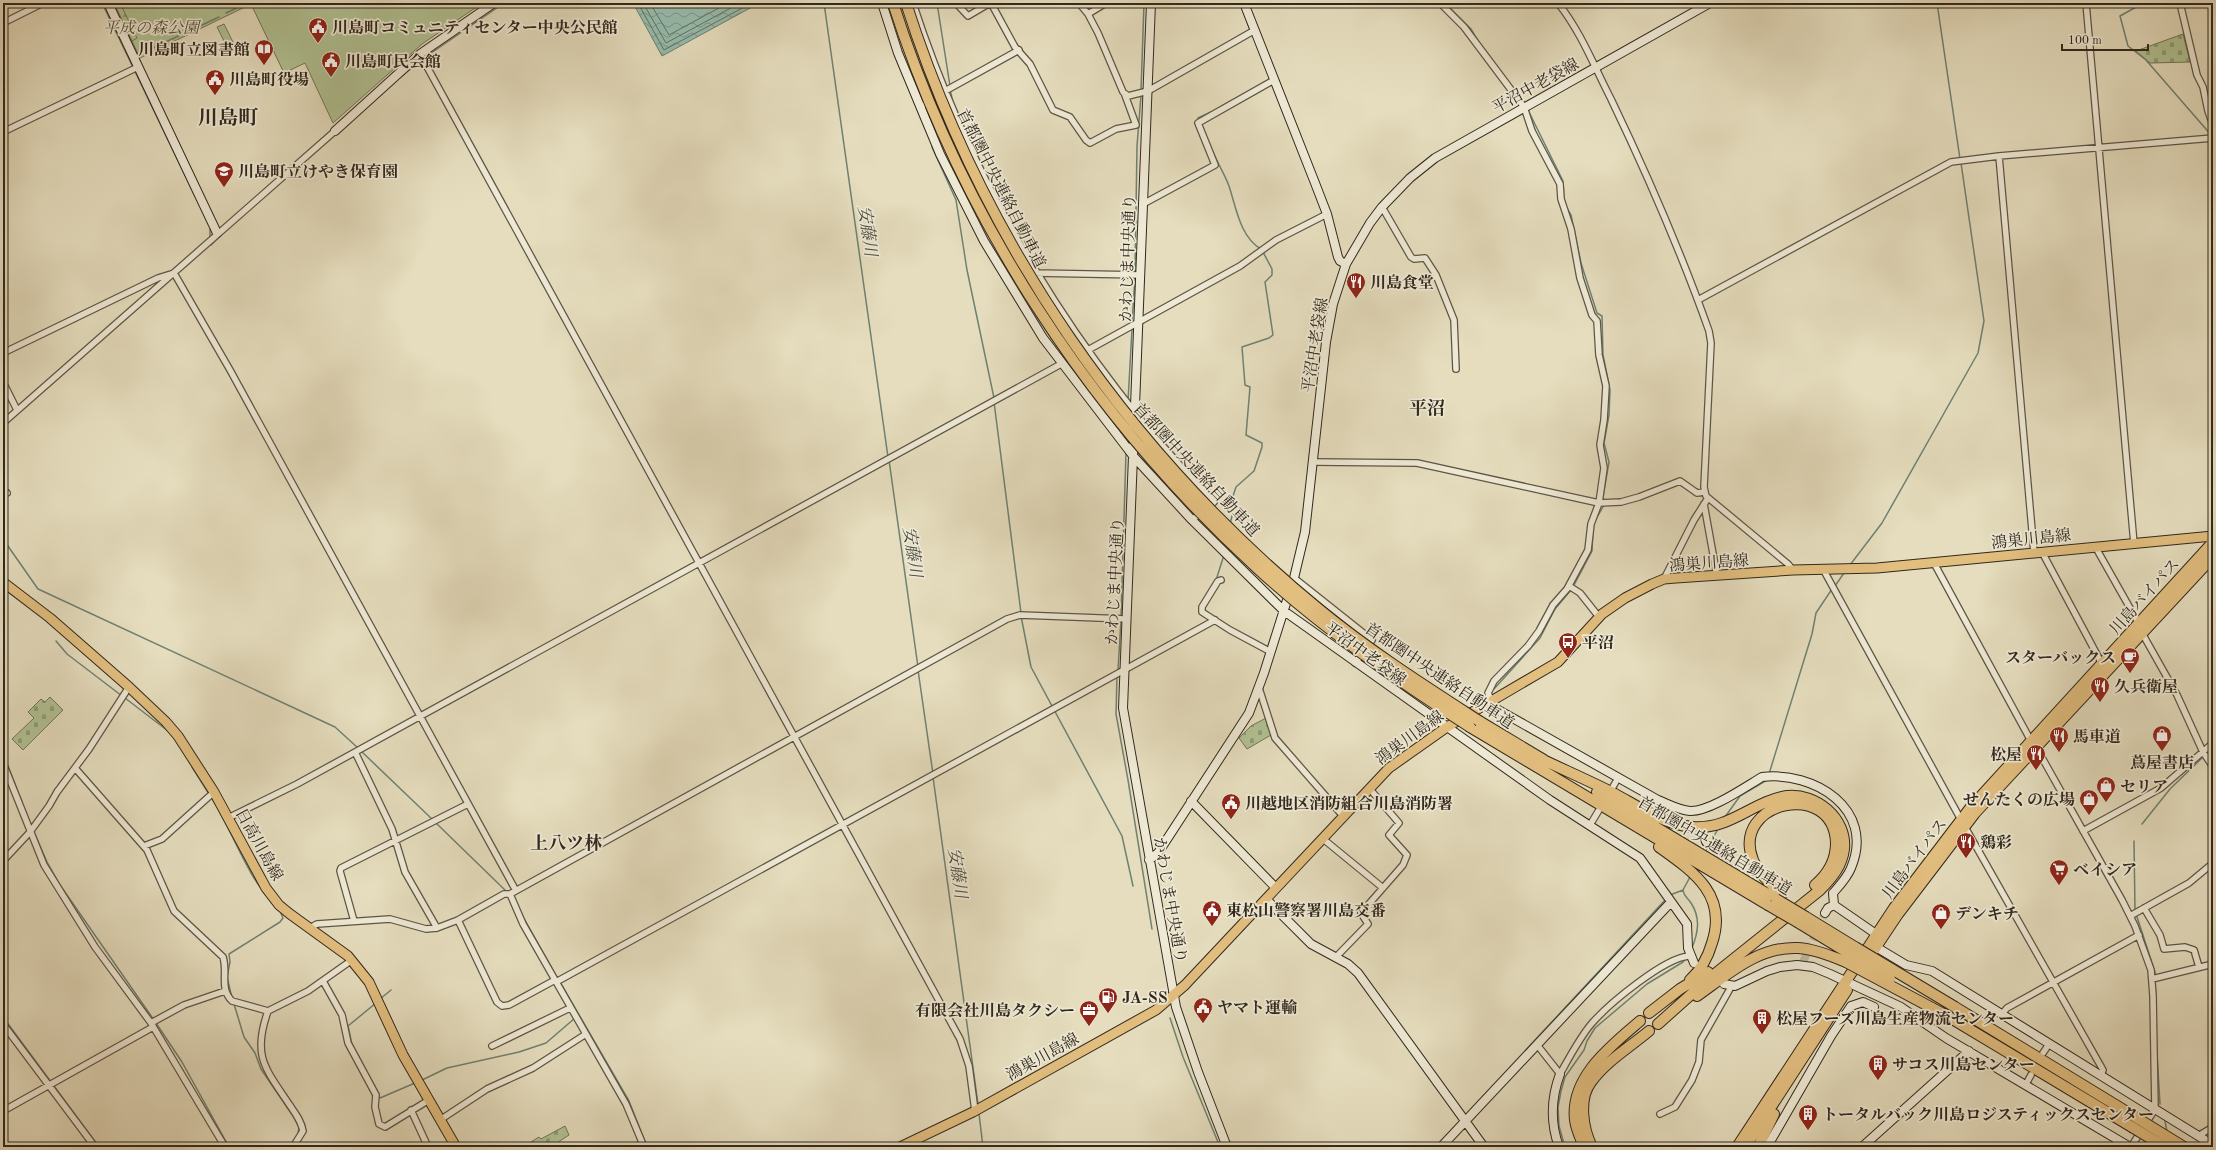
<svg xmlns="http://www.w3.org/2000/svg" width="2216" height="1150" font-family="'Old Standard TT','Noto Serif JP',serif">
  <defs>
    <pattern id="forest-firs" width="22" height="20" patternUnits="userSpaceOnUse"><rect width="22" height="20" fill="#b1c294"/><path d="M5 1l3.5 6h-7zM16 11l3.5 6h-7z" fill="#919e78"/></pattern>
    <pattern id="cemetery-stones" width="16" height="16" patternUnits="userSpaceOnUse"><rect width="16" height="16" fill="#b1c294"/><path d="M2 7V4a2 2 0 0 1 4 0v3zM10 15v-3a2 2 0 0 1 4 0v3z" fill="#919e78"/></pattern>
    <pattern id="water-waves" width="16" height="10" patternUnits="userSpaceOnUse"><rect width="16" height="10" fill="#96bcad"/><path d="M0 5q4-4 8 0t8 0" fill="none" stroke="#7b998c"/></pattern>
  </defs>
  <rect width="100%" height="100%" fill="#e5ddbe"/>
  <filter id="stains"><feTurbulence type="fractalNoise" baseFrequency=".005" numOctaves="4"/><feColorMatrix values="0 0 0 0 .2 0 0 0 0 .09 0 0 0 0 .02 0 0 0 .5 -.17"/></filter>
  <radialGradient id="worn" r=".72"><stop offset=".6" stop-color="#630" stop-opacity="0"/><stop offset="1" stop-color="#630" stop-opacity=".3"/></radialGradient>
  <path fill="#b1c294" stroke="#717558" d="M114,3H481V4L422,44L333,123L305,63L284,73L251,4L140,58Z
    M224,24L234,44L227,47L217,27Z"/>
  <path fill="url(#forest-firs)" stroke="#717558" d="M114,3H120L137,38L132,41Z"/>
  <path fill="url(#cemetery-stones)" stroke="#717558" d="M2183,34L2190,62L2150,63L2136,51Z
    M50,697L63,710L23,750L12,739L34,718L28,712L41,699L45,702Z
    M1266,718L1271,735L1247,749L1239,738L1251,726Z
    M565,1126L569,1135L551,1147H523L539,1137L541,1139Z"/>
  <path fill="url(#water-waves)" stroke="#6e8173" d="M633,3H750L752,7L662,56Z"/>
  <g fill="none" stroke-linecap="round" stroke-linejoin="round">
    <path stroke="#647265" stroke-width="1" d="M638,3L664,50L746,6L747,3
      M643,3L666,43L740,3
      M650,3L669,35L728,3"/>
    <path stroke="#6e8173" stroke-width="1.5" d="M102,3L195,196
      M824,3L888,457
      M937,3L950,86
      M1240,3L1250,30
      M1445,3L1471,29L1481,46
      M1937,3L1960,159
      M2138,3V6L2120,16L2128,46L2146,60L2212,136
      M226,13L247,3
      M136,56L219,17
      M424,58L504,3
      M402,76L421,60
      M950,90L953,102
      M1141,91L1144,3
      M1222,106L1253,89
      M1529,112L1563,181L1564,200
      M1199,121L1198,118L1211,112
      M934,146L932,147L956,200L967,270L994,398
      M1213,152C1218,164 1225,175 1229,186C1236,207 1240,237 1261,249
      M1566,207L1571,215L1581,263L1597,313L1602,316L1603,355L1610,390L1609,415L1604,443L1609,462L1603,497L1604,501
      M210,226V238
      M210,242L211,245L223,233
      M1135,273L1137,146L1141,95
      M1132,323L1135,277
      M1128,401L1132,329
      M994,402L1021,613
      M889,460L918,667
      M1596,519L1604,505
      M1230,524L1233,512L1229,508L1236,487L1254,471L1262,447V443L1246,435L1250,387L1245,385L1242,347L1269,338L1273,335L1265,282L1272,275V269L1263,252
      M3,539L38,589L335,727L358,748
      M1850,565L1882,523L1978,353L1984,321L1961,163
      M1219,579L1217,577L1224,555
      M1835,586L1844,573
      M1573,587L1592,551L1593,528
      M1021,616L1031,667L1122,836L1133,886
      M1121,617L1126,452
      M56,641L67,654L122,696
      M918,670L933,774
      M1118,670L1121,620
      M1117,676L1116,714L1128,780L1152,929
      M1494,689L1540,638L1555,609L1571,590
      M125,698L168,731
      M361,751L433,820
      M3,753L22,802
      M2207,754L2213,748
      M192,767L209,794
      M1769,774L1812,634L1816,613L1832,589
      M933,777L978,1104
      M211,797C233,832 245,872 272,903
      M1725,817L1740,796L1767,780
      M436,823L506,891
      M2142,824L2170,789L2204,756
      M33,830L47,862L60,885L154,1020
      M2134,841L2135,910
      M1705,852L1718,829
      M1683,890C1684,897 1687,897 1691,903C1701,918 1698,933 1692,948
      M1670,895L1683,890L1690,877
      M521,913L558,979
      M2136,914L2155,972L2156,1015
      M560,982L629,1101L647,1147
      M232,998L227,977L230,962L229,954L280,922L283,918L280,911
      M380,999L391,990
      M376,1003L348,1026L352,1045L380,1098L415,1083
      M234,1004L244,1037L255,1053L261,1069L293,1116L299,1127L298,1134
      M3,1017L99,1147
      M1170,1018L1183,1057L1220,1147
      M156,1023L182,1062L229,1147
      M2157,1055L2160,1104
      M422,1080L447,1068L519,1052L546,1043L575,1018
      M1471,1109L1666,899
      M979,1114L983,1147
      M2165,1121L2167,1132
      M1436,1147L1439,1144
      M1565,1147L1559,1126L1558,1107L1561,1091L1565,1077L1584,1050L1587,1041L1595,1028L1647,984L1683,962L1686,958"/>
    <path stroke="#c1b99e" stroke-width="8" stroke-dasharray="8 4" stroke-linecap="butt" d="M1803,962L1825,913"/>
    <g stroke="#5e5545" stroke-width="8">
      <path id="street" d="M913,3C974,190 1077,360 1214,502L1192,520
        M956,3L968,16L990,3
        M991,3L1015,47L1030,64L1053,110L1070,117L1086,140L1090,143L1116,129L1136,125L1125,95
        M1079,3L1088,14L1098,33L1123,92L1128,96L1148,91L1255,30
        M1440,3L1464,27L1524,107L1532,131L1560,184L1561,199L1571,229L1580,278L1592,315L1597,321L1599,355L1606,386L1604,420L1600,445L1604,468L1599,503L1591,524L1588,550L1567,589L1553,605L1539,631L1528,646L1494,681L1488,693L1491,700
        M1558,3C1581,32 1594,66 1611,99C1647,174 1681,252 1709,331L1711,343L1704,487L1706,496L1788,564L1793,570
        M2086,3L2134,544
        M2180,3L2197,75L2203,87L2208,111L2213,125
        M1088,14L1106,3
        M3,23L43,3
        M420,54L960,1039L969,1066L975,1111
        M920,107L945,91L1019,50
        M3,132L138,67
        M1999,156L2034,553
        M1143,204L1215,165L1198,123L1274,80
        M1382,207L1411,257L1414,259L1425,258L1436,275L1454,320L1456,369
        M1034,273L1141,275
        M1698,300L1951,162L1999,156L2213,138
        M1088,350L1240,266L1276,240L1327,214
        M3,353L158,278L174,273L230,370L515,889
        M3,382L17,410
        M3,423L335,131
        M1314,462L1417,463L1599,503L1621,502L1639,497L1680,481L1697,493L1704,492
        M3,495L7,493
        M1704,504L1717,576
        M2096,548L2139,624
        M2042,552L2102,664
        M1934,563L2031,741
        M1823,569L1965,827L2103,1070L2101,1075
        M1294,578L1372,640L1355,663
        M1664,579L1694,520L1708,498
        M1221,580L1218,581L1202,607V612L1230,630L1271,652
        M1569,586L1580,593L1599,617
        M2142,633L2177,695L2203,752L2213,767
        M2212,675L2213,677
        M1259,688L1275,738L1343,816
        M2036,747L2122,900L2135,926L2151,970L2153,996L2155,1109L2131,1147
        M355,752L392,829L405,872L437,928
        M3,763L44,865L95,947L151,1023L225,1147
        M75,768L147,850L174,911L223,957C228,973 219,988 232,1001L268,1011
        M1610,792L1618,778
        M228,818L297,784L1061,364
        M1590,825L1602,805
        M2083,831L2161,788L2213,743
        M1322,838L1383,888
        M144,846L162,839L214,792
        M3,861L30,832L49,806L57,792L89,749L129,687
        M2144,908L2160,935L2164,949L2185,947L2194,950L2199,967
        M2130,916L2189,883L2213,863
        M458,920L497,1002L502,1006L509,1005L555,980
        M354,921L340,871L341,868L468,804
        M310,928L317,924L390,919L426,929L437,928L458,920L504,894H510
        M1336,957L1368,924L1361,913L1403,865L1407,855L1389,835L1399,823L1369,788
        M2152,979L2213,964
        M323,981L342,1015L348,1043L376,1095L375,1107L379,1124L385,1127L429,1100
        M556,982L1215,620
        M2001,1015L2007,1008L2139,935
        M151,1023L184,1005L225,991
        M3,1024L95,1147
        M492,1046L570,1008
        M1538,1046L1560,1074C1569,1058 1581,1035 1593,1022C1610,1003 1664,958 1689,956
        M2043,1053L2049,1044
        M2026,1084L2031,1075
        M411,1110L428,1147
        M3,1111L153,1027
        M1660,1114L1675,1107L1692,1080L1699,1062L1701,1040L1731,987
        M440,1120L487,1089L533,1068L586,1034
        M2198,1136L2213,1127
        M293,1147L303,1131C301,1120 295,1113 289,1104C265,1068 252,1056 268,1011L308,991L352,960
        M644,1147L626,1104L523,924L510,894L1007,619L1020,615L1126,619"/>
    </g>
    <g stroke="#31281d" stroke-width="10">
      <path id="secondary" d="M108,3L217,233
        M882,3L898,53L940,154L984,241L1043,338L1134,457L1192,520L1284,611L1550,800L1640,858L1687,924L1688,948L1694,963
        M1151,3L1123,708L1176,1007L1198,1072L1227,1147
        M1244,3L1315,183L1327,214L1338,257L1340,261L1346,264
        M335,131L420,54L494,3
        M1486,703L1658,800C1668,804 1679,810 1690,811C1709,812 1745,787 1762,777C1814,771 1876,809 1851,868C1847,878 1840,885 1833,893L1834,905L1876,934
        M1191,801L1276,888
        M1149,860L1158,853L1249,713L1264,673L1294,578L1305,532L1326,342L1333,304L1346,264L1370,223L1382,207L1410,178L1435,158L1710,3
        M1266,899L1311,944L1348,964L1358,973L1484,1147
        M1825,913L1828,908L1834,905
        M1876,947L1906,965L1932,971L2213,1145
        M1724,984L1735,986L1767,971L1780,967L1797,965L1813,967L1830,974L1901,1007L1946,1038L2130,1147
        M1441,1147L1671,902
        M1559,1147C1550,1122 1551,1098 1560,1074
        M1767,1147L1831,1036L1851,1006L1863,1002L1874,1007
        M1862,1147L1969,1051"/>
    </g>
    <g stroke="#31281d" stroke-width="11">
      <path id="primary" d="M3,582L50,618L129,687L166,722L178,736L214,792L266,888L279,905L290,914L348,956L369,982L403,1055L456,1147
        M900,1147L973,1112L1156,1010L1185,985L1389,768L1447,727L1558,662L1602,614L1625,598L1652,584L1664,579L1676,578L1793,570L1877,568L2213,536"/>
    </g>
    <g stroke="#31281d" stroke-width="12">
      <path id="highway" d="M1479,721L1544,760
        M1470,727L1768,905
        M1539,758C1564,770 1590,781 1615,794C1639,807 1665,825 1693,827C1730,830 1753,801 1787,796C1816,793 1847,818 1844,849C1842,866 1832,878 1820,890L1705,982L1658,1024
        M1597,792L1776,899
        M1659,847C1694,872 1728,895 1712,943C1708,957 1701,970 1690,980
        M1782,894C1771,884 1759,874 1753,860C1730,801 1834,779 1836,843C1836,860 1828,874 1815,885
        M1806,917L1855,947
        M1799,923L1850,954
        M1866,962L1898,914L1975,813L2213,557
        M1697,996C1727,975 1758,946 1798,948C1814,949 1831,956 1846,962
        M1955,1007L2137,1118
        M1649,1013L1680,989L1708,972
        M1949,1017L2132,1127
        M1584,1147C1581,1139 1576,1129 1575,1120C1570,1077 1611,1046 1640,1021
        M1592,1147C1583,1129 1578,1099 1591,1082C1605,1062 1630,1047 1649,1031
        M1737,1147L1894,908L1971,807L2213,542
        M1745,1147L1847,990
        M1758,1147L1774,1114"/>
    </g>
    <use href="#street" stroke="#eee9d5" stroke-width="5.5"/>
    <use href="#secondary" stroke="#eee9d5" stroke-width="8"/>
    <use href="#primary" stroke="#e2be7f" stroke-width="9"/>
    <use href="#highway" stroke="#e2be7f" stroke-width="10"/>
    <g stroke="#31281d" stroke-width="12" stroke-linecap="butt">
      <path id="highway-bridge" d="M893,3C962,219 1090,415 1257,568C1322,628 1395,679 1470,727
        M906,3C982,241 1127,452 1320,610C1370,651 1425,686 1479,721
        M1776,899L1806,917
        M1768,905L1799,923
        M1855,947L1955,1007
        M1850,954L1890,979
        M1846,962L1949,1017
        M2137,1118L2184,1147
        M2132,1127L2165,1147"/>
    </g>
    <use href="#highway-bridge" stroke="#e2be7f" stroke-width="10"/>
  </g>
  <defs>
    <g id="civic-pin" transform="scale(1)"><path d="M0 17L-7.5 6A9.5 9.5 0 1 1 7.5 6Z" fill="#8f2418" stroke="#eee9d5"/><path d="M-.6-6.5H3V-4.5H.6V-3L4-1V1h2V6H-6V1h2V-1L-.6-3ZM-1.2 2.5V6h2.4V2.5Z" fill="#fff"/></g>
    <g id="library-pin" transform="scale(1)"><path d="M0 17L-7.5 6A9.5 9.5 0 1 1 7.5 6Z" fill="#8f2418" stroke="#eee9d5"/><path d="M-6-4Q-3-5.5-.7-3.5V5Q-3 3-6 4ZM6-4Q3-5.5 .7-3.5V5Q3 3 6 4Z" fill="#fff"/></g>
    <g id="school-pin" transform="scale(1)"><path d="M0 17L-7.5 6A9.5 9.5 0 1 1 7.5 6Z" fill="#8f2418" stroke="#eee9d5"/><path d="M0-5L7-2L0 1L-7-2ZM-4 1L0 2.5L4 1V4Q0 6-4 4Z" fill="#fff"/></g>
    <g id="restaurant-pin" transform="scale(1)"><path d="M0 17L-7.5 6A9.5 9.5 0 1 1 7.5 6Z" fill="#8f2418" stroke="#eee9d5"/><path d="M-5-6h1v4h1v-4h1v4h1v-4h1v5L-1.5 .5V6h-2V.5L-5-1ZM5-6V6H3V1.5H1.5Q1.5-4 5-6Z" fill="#fff"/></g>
    <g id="bus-pin" transform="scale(1)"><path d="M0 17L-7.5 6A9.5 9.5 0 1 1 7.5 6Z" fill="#8f2418" stroke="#eee9d5"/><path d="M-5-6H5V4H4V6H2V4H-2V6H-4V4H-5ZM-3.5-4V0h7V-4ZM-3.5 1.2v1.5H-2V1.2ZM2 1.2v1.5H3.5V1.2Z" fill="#fff"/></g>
    <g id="cafe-pin" transform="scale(1)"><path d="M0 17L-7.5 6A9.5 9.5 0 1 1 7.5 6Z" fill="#8f2418" stroke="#eee9d5"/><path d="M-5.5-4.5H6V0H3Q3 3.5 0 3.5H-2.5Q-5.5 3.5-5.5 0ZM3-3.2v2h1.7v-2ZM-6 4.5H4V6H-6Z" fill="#fff"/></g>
    <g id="shop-pin" transform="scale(1)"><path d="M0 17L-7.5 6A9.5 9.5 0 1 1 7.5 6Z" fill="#8f2418" stroke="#eee9d5"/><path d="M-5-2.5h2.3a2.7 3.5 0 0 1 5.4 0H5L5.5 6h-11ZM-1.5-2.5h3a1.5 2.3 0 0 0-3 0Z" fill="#fff"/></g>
    <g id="supermarket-pin" transform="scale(1)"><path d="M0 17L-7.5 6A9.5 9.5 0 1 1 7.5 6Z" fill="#8f2418" stroke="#eee9d5"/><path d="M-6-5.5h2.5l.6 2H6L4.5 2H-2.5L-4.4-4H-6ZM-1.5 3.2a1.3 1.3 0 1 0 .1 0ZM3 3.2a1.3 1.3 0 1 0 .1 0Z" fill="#fff"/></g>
    <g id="fuel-pin" transform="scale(1)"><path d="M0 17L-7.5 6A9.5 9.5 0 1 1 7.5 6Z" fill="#8f2418" stroke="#eee9d5"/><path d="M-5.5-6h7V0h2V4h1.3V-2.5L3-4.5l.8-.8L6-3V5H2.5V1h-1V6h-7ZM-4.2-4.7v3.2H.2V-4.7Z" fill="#fff"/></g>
    <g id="office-pin" transform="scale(1)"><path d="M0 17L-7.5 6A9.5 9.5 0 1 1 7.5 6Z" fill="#8f2418" stroke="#eee9d5"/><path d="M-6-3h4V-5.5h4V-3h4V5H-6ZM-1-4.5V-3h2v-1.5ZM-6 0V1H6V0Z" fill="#fff"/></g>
    <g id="building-pin" transform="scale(1)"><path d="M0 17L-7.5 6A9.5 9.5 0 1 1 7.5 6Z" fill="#8f2418" stroke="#eee9d5"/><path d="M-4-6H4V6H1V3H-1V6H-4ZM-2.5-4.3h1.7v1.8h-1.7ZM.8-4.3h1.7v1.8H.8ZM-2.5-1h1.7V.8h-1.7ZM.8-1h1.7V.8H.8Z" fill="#fff"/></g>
  </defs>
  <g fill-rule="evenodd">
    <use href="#civic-pin" x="318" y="27"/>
    <use href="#library-pin" x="264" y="49"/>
    <use href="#civic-pin" x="331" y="61"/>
    <use href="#civic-pin" x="215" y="79"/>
    <use href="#school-pin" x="224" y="171"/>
    <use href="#restaurant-pin" x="1356" y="282"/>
    <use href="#bus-pin" x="1568" y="642"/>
    <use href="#cafe-pin" x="2130" y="657"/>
    <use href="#restaurant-pin" x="2100" y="686"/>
    <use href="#shop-pin" x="2162" y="735"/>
    <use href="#restaurant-pin" x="2059" y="736"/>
    <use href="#restaurant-pin" x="2036" y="754"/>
    <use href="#shop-pin" x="2106" y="786"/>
    <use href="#shop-pin" x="2089" y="799"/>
    <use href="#civic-pin" x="1231" y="803"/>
    <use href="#restaurant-pin" x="1966" y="842"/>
    <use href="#supermarket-pin" x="2059" y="869"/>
    <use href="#civic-pin" x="1212" y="910"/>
    <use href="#shop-pin" x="1941" y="913"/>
    <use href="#fuel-pin" x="1108" y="997"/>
    <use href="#civic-pin" x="1203" y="1007"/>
    <use href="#office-pin" x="1089" y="1010"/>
    <use href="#building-pin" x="1762" y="1018"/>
    <use href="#building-pin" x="1878" y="1064"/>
    <use href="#building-pin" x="1808" y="1114"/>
  </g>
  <g text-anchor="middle" stroke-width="3.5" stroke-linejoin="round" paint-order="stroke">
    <g font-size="16" font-style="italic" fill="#514e3b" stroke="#eee9d5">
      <text x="151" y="33">平成の森公園</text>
    </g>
    <g font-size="16" font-weight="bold" fill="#31281d" stroke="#eee9d5" text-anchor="start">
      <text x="332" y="33">川島町コミュニティセンター中央公民館</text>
      <text x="250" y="55" text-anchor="end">川島町立図書館</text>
      <text x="345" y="67">川島町民会館</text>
      <text x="229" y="85">川島町役場</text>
      <text x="238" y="177">川島町立けやき保育園</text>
      <text x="1370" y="288">川島食堂</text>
      <text x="1582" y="648">平沼</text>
      <text x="2116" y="663" text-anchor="end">スターバックス</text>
      <text x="2114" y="692">久兵衛屋</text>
      <text x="2073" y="742">馬車道</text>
      <text x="2022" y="760" text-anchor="end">松屋</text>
      <text x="2162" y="768" text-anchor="middle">蔦屋書店</text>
      <text x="2120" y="792">セリア</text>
      <text x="2075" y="805" text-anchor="end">せんたくの広場</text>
      <text x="1245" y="809">川越地区消防組合川島消防署</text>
      <text x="1980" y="848">鶏彩</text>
      <text x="2073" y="875">ベイシア</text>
      <text x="1226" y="916">東松山警察署川島交番</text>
      <text x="1955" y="919">デンキチ</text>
      <text x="1122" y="1003">JA-SS</text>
      <text x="1217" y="1013">ヤマト運輸</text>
      <text x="1075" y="1016" text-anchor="end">有限会社川島タクシー</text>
      <text x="1776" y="1024">松屋フーズ川島生産物流センター</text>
      <text x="1892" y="1070">サコス川島センター</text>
      <text x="1822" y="1120">トータルバック川島ロジスティックスセンター</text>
    </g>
    <g font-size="16" fill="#31281d" stroke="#eee9d5">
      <text transform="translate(1535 85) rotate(-29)" y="6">平沼中老袋線</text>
      <text transform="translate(1002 188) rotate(63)" y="6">首都圏中央連絡自動車道</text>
      <text transform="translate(1127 258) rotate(-88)" y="6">かわじま中央通り</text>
      <text transform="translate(1314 345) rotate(-81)" y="6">平沼中老袋線</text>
      <text transform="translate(1197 469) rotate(47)" y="6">首都圏中央連絡自動車道</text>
      <text transform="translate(2031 538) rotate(-6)" y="6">鴻巣川島線</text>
      <text transform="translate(1709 562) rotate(-4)" y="6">鴻巣川島線</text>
      <text transform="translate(1114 581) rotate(-87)" y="6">かわじま中央通り</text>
      <text transform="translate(2144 596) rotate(-48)" y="6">川島バイパス</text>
      <text transform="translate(1366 653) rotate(36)" y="6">平沼中老袋線</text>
      <text transform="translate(1440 675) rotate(34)" y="6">首都圏中央連絡自動車道</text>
      <text transform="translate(1409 737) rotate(-36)" y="6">鴻巣川島線</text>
      <text transform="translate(260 844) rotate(61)" y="6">日高川島線</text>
      <text transform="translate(1715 845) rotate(31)" y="6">首都圏中央連絡自動車道</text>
      <text transform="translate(1914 858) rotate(-53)" y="6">川島バイパス</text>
      <text transform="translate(1171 900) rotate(80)" y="6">かわじま中央通り</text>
      <text transform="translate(1042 1056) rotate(-29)" y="6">鴻巣川島線</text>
    </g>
    <g font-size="17" font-style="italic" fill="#4a4d41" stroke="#eee9d5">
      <text transform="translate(868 231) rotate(82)" y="6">安藤川</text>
      <text transform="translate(913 552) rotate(82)" y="6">安藤川</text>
      <text transform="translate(958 873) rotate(82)" y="6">安藤川</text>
    </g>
    <g font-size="18" font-weight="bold" fill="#31281d" stroke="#eee9d5">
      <text x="1427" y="414">平沼</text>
      <text x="566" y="849">上八ツ林</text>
    </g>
    <g font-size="20" font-weight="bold" fill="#31281d" stroke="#eee9d5">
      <text x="228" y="124">川島町</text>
    </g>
  </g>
  <rect width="2216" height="1150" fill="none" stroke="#e5ddbe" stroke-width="16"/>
  <rect x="4" y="4" width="2208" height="1142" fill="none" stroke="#31281d" stroke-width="2"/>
  <rect x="8" y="8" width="2200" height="1134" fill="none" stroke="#31281d"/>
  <path d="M2062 44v6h86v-6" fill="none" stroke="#31281d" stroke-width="2"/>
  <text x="2068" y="44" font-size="12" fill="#31281d" stroke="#eee9d5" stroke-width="3" paint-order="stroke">100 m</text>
  <rect width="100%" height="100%" filter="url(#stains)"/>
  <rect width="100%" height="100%" fill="url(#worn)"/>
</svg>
